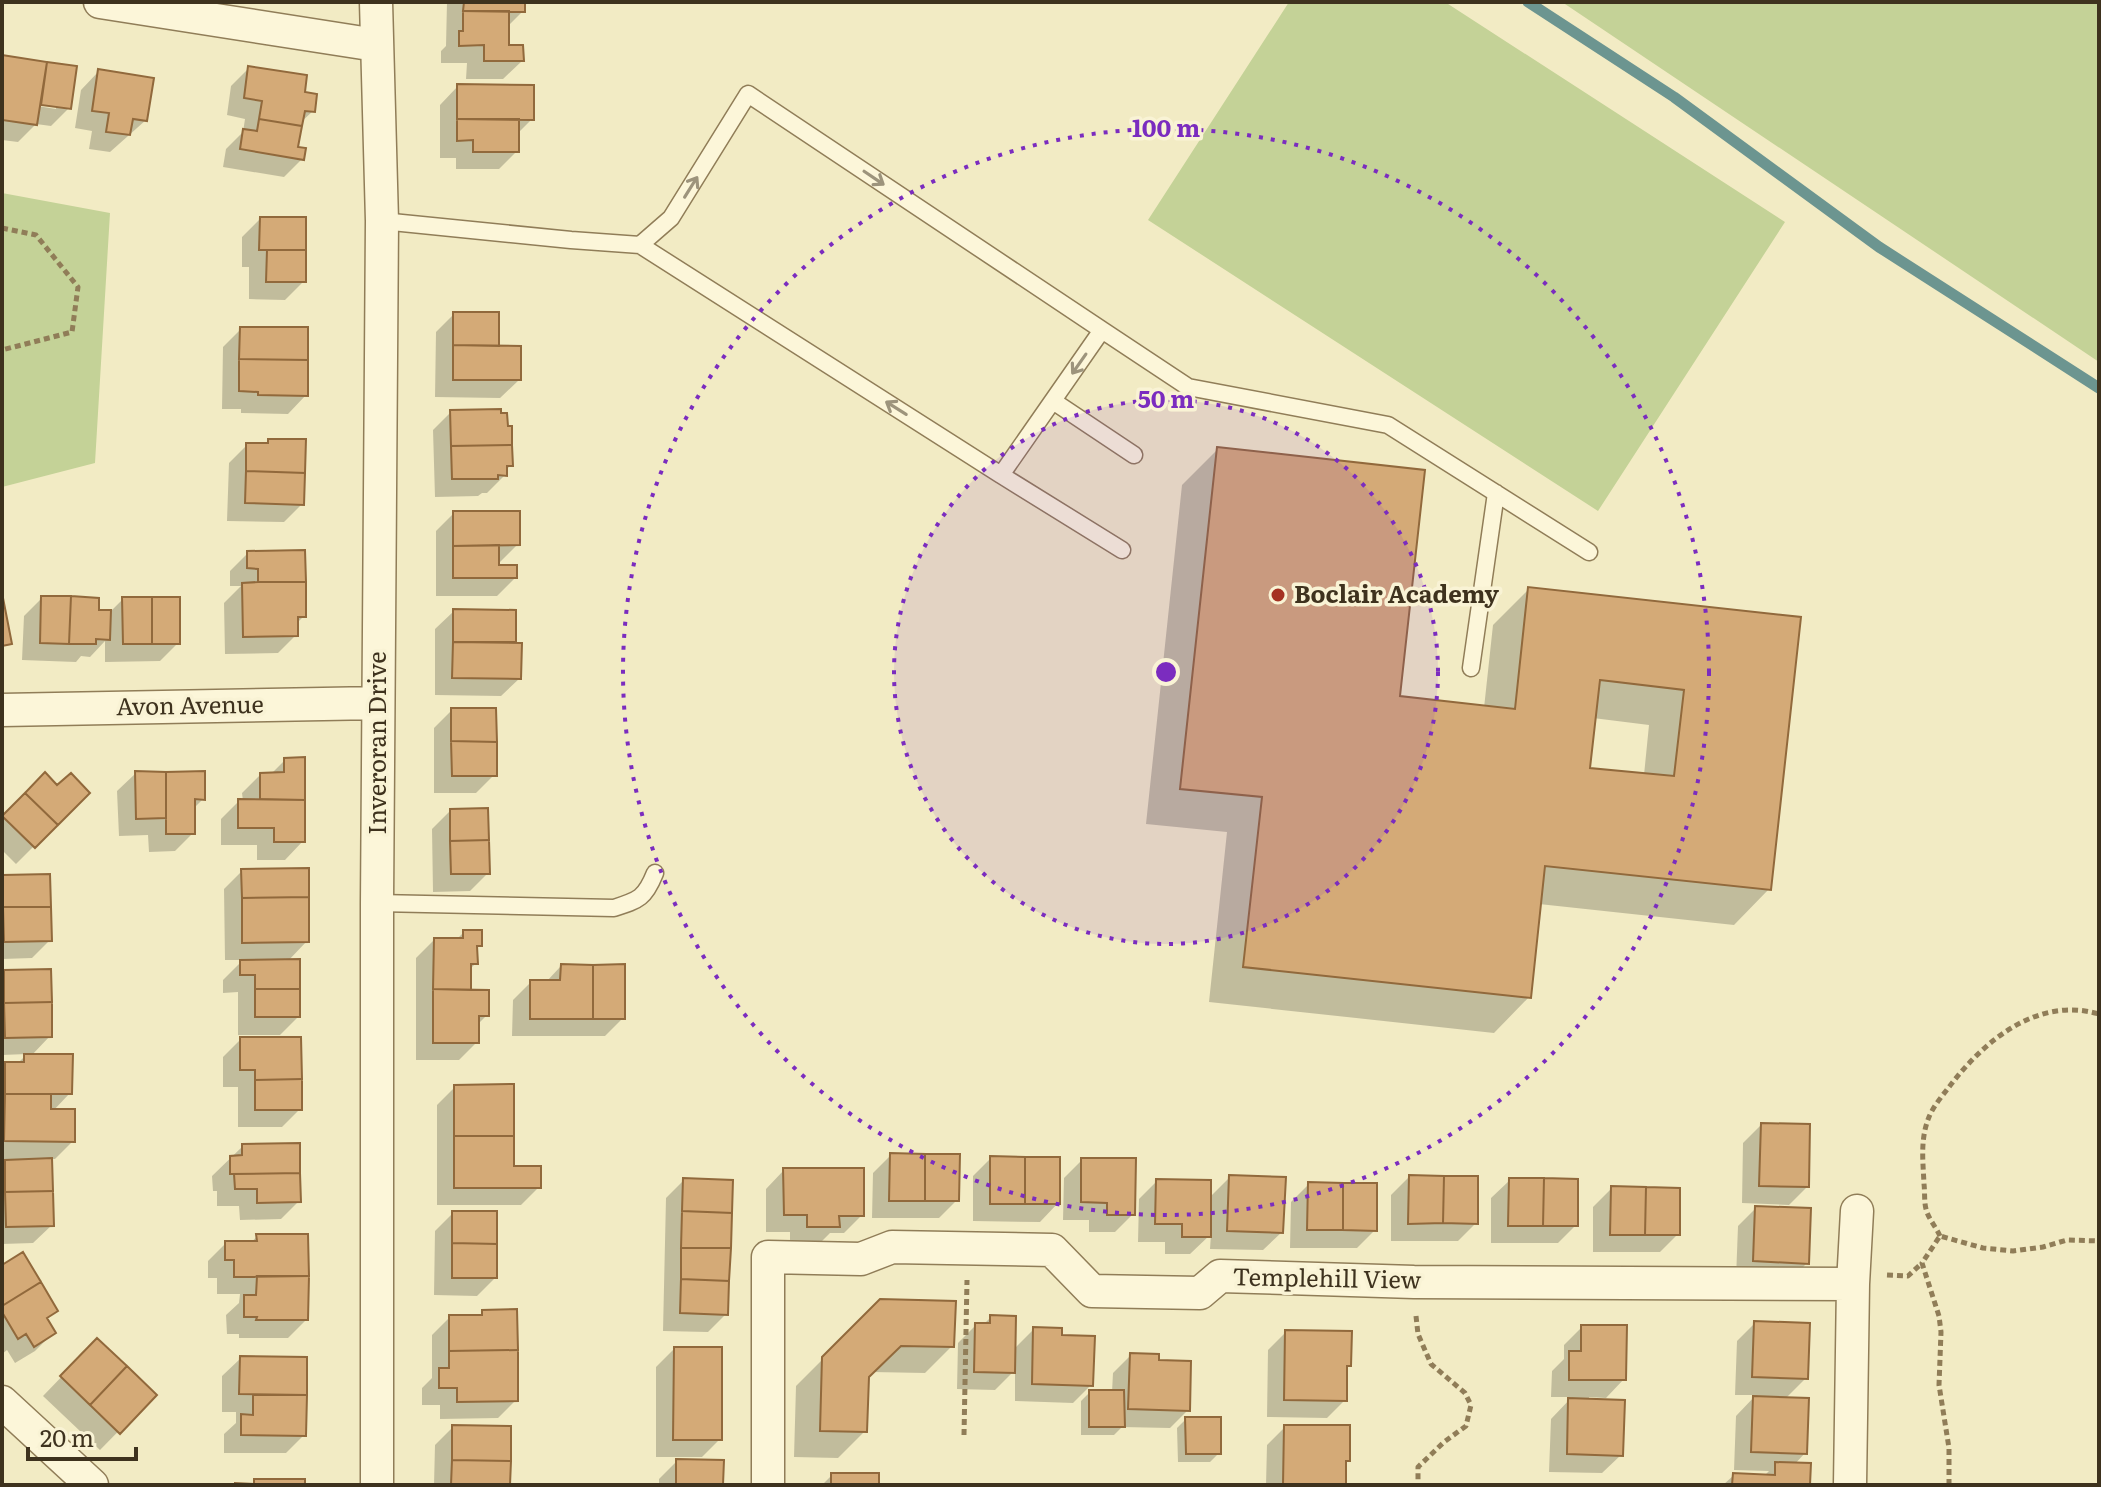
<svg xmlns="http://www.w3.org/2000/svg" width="2101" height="1487" font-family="Literata,serif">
  <rect width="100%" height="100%" fill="#f2ebc4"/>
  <path fill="#c4d297" d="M1289,2H1445L1785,222L1598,511L1148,220Z
    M1562,2H2099V362Z
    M2,193L110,213L95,463L2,487Z"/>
  <path fill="#0003" fill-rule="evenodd" d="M447,2H523V11L507,27V47L522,61L503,79H466L467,63H441V51L446,46Z
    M2,57L74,67L69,108L51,126L36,124L18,142L2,140ZM31,101L56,105V109L31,105Z
    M249,68L303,94L313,111L300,123L296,149L302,159L284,177L223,167L226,149L243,132L245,119L227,115L231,86Z
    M99,71L146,120L110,152L89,149L92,131L75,128L81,90Z
    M458,86L532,119L517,134V151L499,169H456V158H440V105Z
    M260,219L304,281L285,300L249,299V267H242V237Z
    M454,314L497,348L519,380L500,398L435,397L436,332Z
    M241,329L306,395L288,414L241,413V409H222L223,347Z
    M451,412L511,465L505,471V475L487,493H482L478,496L435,497L433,430Z
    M269,441L302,504L284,522L227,521L229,463L247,445H266Z
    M1218,449L1398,698L1484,708L1493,625L1529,589L1799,619L1769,889L1734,925L1539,904L1529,997L1494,1033L1209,1002L1227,832L1146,824L1182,485ZM1593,718L1649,725L1644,775L1588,769Z
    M454,513L518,544L500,562H497V567L515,578L497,596H436V531Z
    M248,553L304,616L296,624V635L278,653L225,654L224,603L241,586H230V571Z
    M42,598L97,612H110L123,599L178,643L160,661L105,662V641L90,657L81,656L76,662L22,660L24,616Z
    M454,611L514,612V644L520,678L501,696L435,695V629Z
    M452,710L494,775L476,793H434V728Z
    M285,760H303V841L285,860H257V845H221V819L239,801H243L242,793L260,775H270Z
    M136,773L203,799L193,809V833L175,851L149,852L148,835L119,836L117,791Z
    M45,775L57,788L87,793L16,864L2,850V818Z
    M450,811L488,873L470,891L433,892L432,829Z
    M242,871L307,941L287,962L298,1017L280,1035H238V992L223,993V980L243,960H225L224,889Z
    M4,877L50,940L32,958L2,959V879Z
    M464,932L480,945L475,950L476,963L469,970V992L487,1015L477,1025V1042L459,1060H416V958L434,940H456Z
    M561,966L623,1018L605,1036H512L513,1000L531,982H546Z
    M5,972L50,1036L31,1056L70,1093L53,1111L73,1141L55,1159H50L52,1225L33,1243L2,1244V1166L9,1159H2V1068L6,1064H17L27,1054L2,1055V975Z
    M241,1039L300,1109L282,1127H238V1087H223V1057Z
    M455,1087L512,1168L539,1187L521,1205H437V1105Z
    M1761,1125L1807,1187L1789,1205L1742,1203L1743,1143Z
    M298,1145L299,1201L281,1219L240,1220L239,1206H217V1191H213L212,1176L243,1146Z
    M891,1155L957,1200L939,1218H872L873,1173Z
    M991,1158L1058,1203L1040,1222L973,1221V1176Z
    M1082,1160L1133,1214L1115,1232H1089V1220H1063L1064,1178Z
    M784,1170L862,1215L844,1233H830L819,1244L790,1245V1232H766V1189Z
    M1230,1177L1282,1232L1263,1250L1210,1249L1211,1234L1190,1254H1165V1242H1138L1139,1199L1157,1181L1209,1198Z
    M1409,1177L1476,1223L1458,1241H1391V1195Z
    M684,1180L726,1314L708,1332L663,1331L666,1198Z
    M1510,1180L1576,1225L1558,1243H1491V1198Z
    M1309,1184L1375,1230L1357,1248H1290L1291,1202Z
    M1612,1188L1678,1234L1660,1252H1593V1207Z
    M1756,1208L1807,1263L1789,1281L1736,1279L1738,1226Z
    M453,1213L495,1278L477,1296L434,1295L435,1231Z
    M257,1236L306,1320L288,1338H239V1334H227L226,1315L239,1303L240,1294H217V1278H208V1261L226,1243H251Z
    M2,1267L56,1311L46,1320L53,1333L35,1351L15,1363L7,1350L2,1354Z
    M881,1301L952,1346L925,1373L872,1372L866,1378L865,1431L838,1458L794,1457L796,1386Z
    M483,1312L516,1400L498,1418L440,1419V1405H422V1388L432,1378V1335L450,1317H478Z
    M991,1317L1013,1350L1034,1329L1060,1337L1091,1385L1073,1403L1015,1401V1370L995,1390L957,1389L958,1343L976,1325H983Z
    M1755,1323L1806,1378L1785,1399L1805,1453L1794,1465L1808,1485H1723L1734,1475L1764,1476L1769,1471L1734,1470L1736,1416L1756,1395H1735L1737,1341Z
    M1582,1327L1624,1379L1606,1398L1589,1397V1401L1621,1455L1602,1473L1549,1472L1551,1419L1572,1397H1551L1552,1371L1564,1359V1345Z
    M1286,1332L1349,1365L1345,1370V1400L1327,1418L1267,1417L1268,1350Z
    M97,1340L154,1395L100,1450L43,1396Z
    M674,1349L720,1439L702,1457H656V1367Z
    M1131,1355L1157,1362L1188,1410L1170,1428L1122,1427L1114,1435H1081V1401L1090,1392H1112L1113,1373Z
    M241,1358L305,1359L304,1435L286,1453H224V1434L236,1423V1412H222V1376Z
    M1186,1419L1219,1453L1210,1462H1178L1177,1428Z
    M453,1427L508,1485H434L435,1445Z
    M1285,1427L1348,1460L1344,1464V1485H1266L1267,1445Z
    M677,1461L721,1485H659V1479Z
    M832,1475L877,1485H822Z"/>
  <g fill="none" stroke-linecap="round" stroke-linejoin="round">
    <path stroke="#6c9590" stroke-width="11" d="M1528,2L1674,97L1879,247L2099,388"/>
  </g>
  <path fill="#d4aa77" stroke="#91693c" stroke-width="2" fill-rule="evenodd" d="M464,2H525V12L463,11Z
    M463,11H509V45H523L524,61H484V45L459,46V31H463Z
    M2,55L47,62L37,125L2,120Z
    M47,62L77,66L71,109L41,105Z
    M248,66L307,75L305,92L317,94L315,112L305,111L302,126L259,119L262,101L244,98Z
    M98,69L154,78L147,121L133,119L130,135L106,132L109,113L92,111Z
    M457,84L534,85V120L457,119Z
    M259,119L302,126L298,147L306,148L304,160L240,149L243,129L257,131Z
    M457,119H519V152H473V140L457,141Z
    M260,217H306V250H259Z
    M267,250H306V282H266Z
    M453,312H499V346L453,345Z
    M240,327H308V360L239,359Z
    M453,345L521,346V380H453Z
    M239,359L308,360V396L258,395V392L239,391Z
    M501,409V413H507L508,426H512V445L451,446L450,410Z
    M268,439H306L305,473L246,471V443H268Z
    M512,445L513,466H507V476L498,475V479H452L451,446Z
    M1217,447L1425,470L1400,696L1515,709L1528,587L1801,617L1771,890L1545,866L1531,998L1243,967L1262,797L1180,789ZM1600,680L1684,690L1674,776L1590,768Z
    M246,471L305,473L304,505L245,503Z
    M453,511H520V545L453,546Z
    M499,545V565H517V578H453V546Z
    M305,550L306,582H258V569L247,568V551Z
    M258,582H306V617H298V636L243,637L242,583Z
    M41,596H71L69,644L40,643Z
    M71,596L99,598V610H111L110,640L96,639V644H69Z
    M122,597H152V644H123Z
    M152,597H180V644H152Z
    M3,598L12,644L2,646V598Z
    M453,609L516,610V642H453Z
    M453,642L522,643L521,679L452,678Z
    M451,708H496L497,742L451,741Z
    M451,741L497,742V776H452Z
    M305,757V800L260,799V773L284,772V758Z
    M135,771L166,772V818L136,819Z
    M205,771V800L195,799V834H166V772Z
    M45,772L57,785L71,773L90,793L58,825L25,793Z
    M25,793L58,825L35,848L2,816Z
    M238,799L305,800V842H274V828H238Z
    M488,808L489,840L450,841V809Z
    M489,840L490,874H451L450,841Z
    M309,868V897L242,898L241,869Z
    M50,874L51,907H3V875Z
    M309,897V942L242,943V898Z
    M3,907H51L52,941L4,942Z
    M463,930H482V946H477L478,964H471V990L433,989L434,938H463Z
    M300,959V989H255V975H240V960Z
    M561,964L593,965V1019H530V980H560Z
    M625,964V1019H593V965Z
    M51,969L52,1002L4,1003V970Z
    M255,989H300V1017H255Z
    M433,989L489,990V1016H479V1043H433Z
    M52,1002V1037L5,1038L4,1003Z
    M240,1037H301L302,1079L255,1080V1070H240Z
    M24,1054H73L72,1094H5V1062H24Z
    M302,1079V1110H255V1080Z
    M514,1084V1136H454V1085Z
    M5,1094H51V1109H75V1142L4,1141Z
    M1761,1123L1810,1124L1809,1187L1759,1186Z
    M454,1136H514V1166H541V1188H454Z
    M300,1143V1173L230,1174V1156L242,1155V1144Z
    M890,1153L925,1154V1201H889Z
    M925,1154H960L959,1201H925Z
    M990,1156L1025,1157V1204H990Z
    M1025,1157H1060V1204H1025Z
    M52,1158L53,1191L5,1192V1160Z
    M1081,1158H1136L1135,1215H1107V1203L1081,1202Z
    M783,1168H864V1216H839L840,1227H807V1215H784Z
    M300,1173L301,1202L257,1203V1189H235L234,1174Z
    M1229,1175L1286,1177L1283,1233L1227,1231Z
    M1409,1175L1444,1176L1443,1223L1408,1224Z
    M1444,1176H1478V1224L1443,1223Z
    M683,1178L733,1180L732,1213L682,1211Z
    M1509,1178H1544L1543,1226H1508Z
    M1544,1178L1578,1179V1226H1543Z
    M1156,1179L1211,1180V1237H1182V1224H1155Z
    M1308,1182L1343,1183V1230H1307Z
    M1343,1183H1377V1231L1343,1230Z
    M1611,1186L1646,1187L1645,1235H1610Z
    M1646,1187L1680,1188V1235H1645Z
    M53,1191L54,1226L6,1227L5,1192Z
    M1755,1206L1811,1208L1809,1264L1753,1261Z
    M452,1211H497V1244L452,1243Z
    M682,1211L732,1213L731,1248H681Z
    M256,1234H308L309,1276L234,1277V1260H225V1241H257Z
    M452,1243L497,1244V1278H452Z
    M681,1248H731L729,1281L681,1279Z
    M23,1252L41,1282L2,1306V1265Z
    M257,1276H309L308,1320H256L257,1317H244V1295H256Z
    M681,1279L729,1281L728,1315L680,1313Z
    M41,1282L58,1311L47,1318L56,1333L34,1347L26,1334L18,1339L2,1312V1306Z
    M880,1299L956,1301L954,1347L901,1346L869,1377L867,1432L820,1431L822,1357Z
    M517,1309L518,1350L449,1351V1315H482V1310Z
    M990,1315L1016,1316L1015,1373L974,1372L975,1323H990Z
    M1754,1321L1810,1323L1808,1379L1752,1377Z
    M1581,1325H1627L1626,1380H1569V1351H1581Z
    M1033,1327L1062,1328V1335L1095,1336L1093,1386L1032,1384Z
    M1285,1330L1352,1331L1351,1366H1347V1401L1284,1400Z
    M97,1338L127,1366L90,1405L60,1376Z
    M674,1347H722V1440H673Z
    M518,1350V1401L457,1402V1388H439V1368H449V1351Z
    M1130,1353L1159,1354V1360L1191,1361L1190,1411L1128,1409Z
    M240,1356L307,1357V1395L239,1394Z
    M127,1366L157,1395L120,1434L90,1405Z
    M1089,1390H1124L1125,1427H1089Z
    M253,1395H307L306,1436L241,1435V1414L253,1415Z
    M1753,1396L1809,1398L1807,1454L1751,1452Z
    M1568,1398L1625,1400L1623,1456L1567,1454Z
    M1185,1417H1221V1454H1186Z
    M452,1425L511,1426V1461L452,1460Z
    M1284,1425H1350V1461H1346V1485H1283Z
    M676,1459L724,1460L723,1485H676Z
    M452,1460L511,1461L510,1485H451Z
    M1775,1462L1811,1463L1810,1485H1732L1733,1473L1775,1475Z
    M831,1473H879V1485H831Z
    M254,1479H305V1485H235V1483L254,1484Z"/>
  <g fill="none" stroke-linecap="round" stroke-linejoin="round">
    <g stroke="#907d58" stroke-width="19">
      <path id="service" d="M382,221L571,240L640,245L1001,475L1102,330L748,94L671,218L640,245
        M1102,330L1188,387L1388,425L1589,552
        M1053,401L1134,455
        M1001,475L1122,550
        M1471,668L1496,493
        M377,903L614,908C639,900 645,898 655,873"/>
    </g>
    <g stroke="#907d58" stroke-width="35">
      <path id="minor" d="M100,2L376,45
        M376,2L382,221L377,903V1485
        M2,710L378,703
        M1853,1284L1857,1211
        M2,1402L92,1485
        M768,1485V1257L861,1259L892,1247L1052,1250L1092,1291L1200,1293L1220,1276L1414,1282L1853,1284L1850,1485"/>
    </g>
    <path stroke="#907d58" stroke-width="5" stroke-dasharray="6 4" stroke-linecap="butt" d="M2,228L36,235L78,287L72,332L2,350
      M1940,1236C1936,1227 1928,1218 1926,1209C1924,1202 1925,1192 1924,1184C1923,1161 1920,1139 1929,1117C1933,1107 1942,1096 1949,1087C1984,1041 2037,996 2099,1014
      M1887,1275L1908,1276L1922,1263
      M1416,1316L1418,1334L1431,1364L1465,1393L1471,1405L1466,1426L1444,1442L1418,1467V1485
      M964,1435L967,1280
      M1949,1485V1448L1939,1385L1941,1332L1939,1316L1922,1263L1940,1236L1983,1248L2013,1251L2043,1247L2067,1240L2099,1241"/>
    <use href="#service" stroke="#fcf6d9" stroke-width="16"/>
    <use href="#minor" stroke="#fcf6d9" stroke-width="32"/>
  </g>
  <defs><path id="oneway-shaft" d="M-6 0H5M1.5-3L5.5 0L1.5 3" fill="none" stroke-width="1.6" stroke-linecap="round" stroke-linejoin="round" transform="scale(2)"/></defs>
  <g stroke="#9d947c">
    <use href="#oneway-shaft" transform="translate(874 178) rotate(34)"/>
    <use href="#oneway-shaft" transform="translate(691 187) rotate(-58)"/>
    <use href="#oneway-shaft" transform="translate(1079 364) rotate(125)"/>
    <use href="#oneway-shaft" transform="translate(896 408) rotate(-148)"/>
  </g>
  <circle cx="1166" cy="672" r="272" fill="#7b2cbf" fill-opacity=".12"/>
  <g fill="none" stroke="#7b2cbf" stroke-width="4" stroke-dasharray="4 8">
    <circle cx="1166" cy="672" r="272"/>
    <circle cx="1166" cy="672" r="543"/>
  </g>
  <circle fill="#a53222" stroke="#f9f3d5" stroke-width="3" cx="1278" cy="595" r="8"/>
  <g text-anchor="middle" stroke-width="7" stroke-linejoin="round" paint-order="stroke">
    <g font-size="24" font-weight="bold" fill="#3e321e" stroke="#f9f3d5" text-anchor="start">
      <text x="1294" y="603">Boclair Academy</text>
    </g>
    <g font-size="24" fill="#3e321e" stroke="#f9f3d5">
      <text transform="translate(190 706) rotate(-1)" y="8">Avon Avenue</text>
      <text transform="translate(378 743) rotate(-90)" y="8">Inveroran Drive</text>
      <text transform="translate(1327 1279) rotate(1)" y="8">Templehill View</text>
    </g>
  </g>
  <circle cx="1166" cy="672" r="12" fill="#7b2cbf" stroke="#f9f3d5" stroke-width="4"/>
  <g font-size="24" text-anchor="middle" font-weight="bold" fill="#7b2cbf" stroke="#f9f3d5" stroke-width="7" stroke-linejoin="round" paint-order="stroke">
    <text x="1166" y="137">100 m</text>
    <text x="1166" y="408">50 m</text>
  </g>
  <rect width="2101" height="1487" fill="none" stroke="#3e321e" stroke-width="8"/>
  <path d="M28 1447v12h108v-12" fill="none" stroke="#3e321e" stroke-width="4"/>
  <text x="40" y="1447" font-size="24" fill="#3e321e" stroke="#f9f3d5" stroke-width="6" paint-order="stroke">20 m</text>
</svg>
